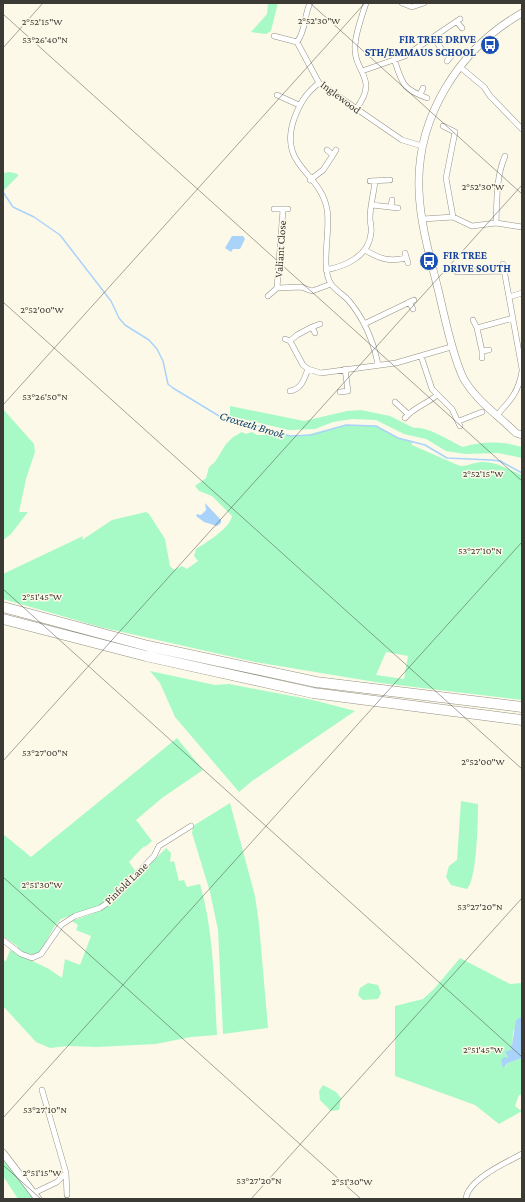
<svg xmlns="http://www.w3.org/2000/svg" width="525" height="1202" font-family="'Crimson Pro',serif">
  <rect width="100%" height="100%" fill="#fdf9e9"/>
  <path fill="#a7fac5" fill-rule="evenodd" d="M268,3H278L271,31L266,34L251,32L267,14Z
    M10,172L18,174V176L3,191V173Z
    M230,406L304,421L347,411L361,410L390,416L414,428C426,425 452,442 463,447C482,441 503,441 522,447V458L498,453L465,454L446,451L426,439L404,434L376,420L352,419L333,422L315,429L289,430L230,416Z
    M3,409L34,444L35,452L26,479L19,512H28L11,534L3,540Z
    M346,425L376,426L398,438L412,442V445L460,466C468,466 475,462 482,462C495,461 510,470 522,475V700L381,683L255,662L100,627L3,599V574L5,573L83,536L82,540L112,520L146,512L149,514L165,539L170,566L174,570L182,566L187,569L198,561L194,556L196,549C206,543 230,528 232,516L212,496L199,491L195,486L206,478L209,467L215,462L226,444L233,437L242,432L246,434L252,432L257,435H264L270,430L290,436H302ZM386,652L408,656L404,679L376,675Z
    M150,671L215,685L229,684L313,700L355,711L252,781L239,792L175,717L160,683Z
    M177,738L203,770L162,798L136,820L152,841L145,847L144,846L129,862L136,872L110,900L96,907L61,919L54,927L39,954H23L17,946L3,936V834L31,857Z
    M461,801L478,804C478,820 477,879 467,889L451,885L446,877L449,866L457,860Z
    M230,803L255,896L259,924L268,1028L223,1034L218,930L210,892L192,833L193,826Z
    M166,848L171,853L170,862L174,861L179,881L184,880L187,887L200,884C214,932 214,985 217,1035L191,1037L156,1044L97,1047L68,1046L50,1048L36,1042L3,1006V960L6,961L10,950L49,969L62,978L65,959L80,965L91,936L76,930L78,925L72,921L94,913L113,902Z
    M460,958L510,984L522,983V1019L521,1017L513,1032L512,1049L505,1053L508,1058L505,1068L508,1063L522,1058V1094L519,1095L515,1106L520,1110L522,1109V1111L499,1124L475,1105L395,1076V1006L423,999L434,989Z
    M368,983L378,985L381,993L378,999L363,1000L358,995L360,988Z
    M323,1085L336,1092L341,1098L339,1110L331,1111L320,1100L319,1091Z
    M3,1159L4,1160L34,1199H18L3,1176Z"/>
  <path fill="#aad3f9" d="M232,236H243L245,239L240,249H233L231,252L225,248Z
    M205,503L221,520V523L217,526L204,522L196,516L197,514L201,515L206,510Z
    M521,1017L522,1058L508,1063L503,1068L501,1060L504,1057L508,1058L505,1052L512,1049L510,1047L512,1045L516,1020Z"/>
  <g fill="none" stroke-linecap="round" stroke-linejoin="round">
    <path stroke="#aad3f9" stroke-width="1.5" d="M3,192L13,207L34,217L60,235L111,301L119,318L125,325L149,340L157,349L163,361L168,384L173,388L224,419L254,425L290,436L311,435L346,425L376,426L398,438L425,445L447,458L491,460L500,461L522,473"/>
    <g stroke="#959182" stroke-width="6">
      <path id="street" d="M402,3L412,7L424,3
        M457,22L462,28
        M274,36L297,42L319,83L402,140L422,146
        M434,38L442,50L450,57
        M297,42C306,30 304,16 310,3
        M394,59C403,84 401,88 427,98
        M447,61L454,53
        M460,67L484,87L490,96L522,129
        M362,71L405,56L460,19
        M319,83C306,93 300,103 294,119C278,167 320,171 327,209C331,230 320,267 331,284C336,291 344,295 349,301C365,320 373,340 378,364
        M277,95L299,105
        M420,95L423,88
        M356,109C380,77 353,73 355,45C356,31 362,16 366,3
        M443,126L455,132L446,178L453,217
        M327,150L333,155L336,150
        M310,180L323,170L333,155
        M370,181L390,180
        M372,205L398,208
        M391,207L392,200
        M274,209H288
        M423,219L453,217L472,226L496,223L522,227
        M496,223C497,200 496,177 505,156
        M365,250C380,259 389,262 406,258
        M405,253L408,263
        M503,264L522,369
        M326,270C346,266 369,256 371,233C372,228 370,223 370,218C370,205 374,193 375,181
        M457,272L504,271
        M277,288L283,210
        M268,296L277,288L301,287L312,291L331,284
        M509,297L522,293
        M409,302L413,309
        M473,320L477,328
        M364,324L414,300
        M315,333L312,327L320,324
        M285,339L290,341L297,335L312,327
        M290,341L303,365L308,369L321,373L396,363L451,347
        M482,351L477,328L513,318
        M421,356L432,389L452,409L460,426
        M482,358V351L489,350
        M290,391C302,389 304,379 308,369
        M340,392L348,391L345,369
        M395,402L408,414
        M497,415C511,400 519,391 522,371
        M405,418C414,407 427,404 437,395
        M459,421L482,412
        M3,940L21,954L32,958L41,954L61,925L75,916L100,908L113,899L154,856L159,846L191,826
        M66,1173L67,1195
        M34,1193L57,1182L66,1173L42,1090
        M466,1199C467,1180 507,1162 522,1154"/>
    </g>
    <g stroke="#959182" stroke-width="8">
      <path id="secondary" d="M522,13C459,49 416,117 419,190C420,223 430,257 438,289C444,314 449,340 458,365C460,370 462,377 465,381C478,402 499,416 516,433L522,435
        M3,1153L38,1199"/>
    </g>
    <g stroke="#959182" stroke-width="11">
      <path id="highway" d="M3,607L148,646L316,682L522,707
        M3,619L146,656L313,693L522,720"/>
    </g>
    <use href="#street" stroke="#fff" stroke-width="5"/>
    <use href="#secondary" stroke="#fff" stroke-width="7"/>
    <use href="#highway" stroke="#fff" stroke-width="10"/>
  </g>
  <path fill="none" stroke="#3c3a34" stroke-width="1" stroke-opacity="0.45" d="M310,3L522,194M3,14L522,481M3,48L43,3M3,302L522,769M3,405L365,3M3,589L522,1057M3,761L522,185M3,877L361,1199M3,1118L522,542M3,1165L41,1199M251,1199L522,898"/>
  <defs>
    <g id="bus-disc" transform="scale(1)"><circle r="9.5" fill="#1a4fb4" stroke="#fdf9e9"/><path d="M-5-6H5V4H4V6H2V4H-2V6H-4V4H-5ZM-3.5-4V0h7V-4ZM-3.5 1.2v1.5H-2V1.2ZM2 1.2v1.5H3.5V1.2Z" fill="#fff"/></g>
  </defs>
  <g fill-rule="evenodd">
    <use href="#bus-disc" x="490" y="45"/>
    <use href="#bus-disc" x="429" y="261"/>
  </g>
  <g text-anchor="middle" stroke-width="3" stroke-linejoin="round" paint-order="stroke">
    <g font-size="11" font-weight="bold" fill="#164399" stroke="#fdf9e9" text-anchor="end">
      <text x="476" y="43">FIR TREE DRIVE<tspan x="476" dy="13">STH/EMMAUS SCHOOL</tspan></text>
      <text x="443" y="259" text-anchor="start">FIR TREE<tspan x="443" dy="13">DRIVE SOUTH</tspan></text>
    </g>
    <g font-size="11" fill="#3c3a34" stroke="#fdf9e9">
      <text transform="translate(341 97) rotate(37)" y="4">Inglewood</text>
      <text transform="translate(280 249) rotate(-86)" y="4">Valiant Close</text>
      <text transform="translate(126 883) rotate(-44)" y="4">Pinfold Lane</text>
    </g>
    <g font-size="12" font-style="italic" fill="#083e66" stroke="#fdf9e9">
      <text transform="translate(252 425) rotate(17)" y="4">Croxteth Brook</text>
    </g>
  </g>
  <g font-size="10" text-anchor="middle" fill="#3c3a34" stroke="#fdf9e9" stroke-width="3" stroke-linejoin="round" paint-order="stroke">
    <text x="319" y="24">2°52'30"W</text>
    <text x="42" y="25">2°52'15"W</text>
    <text x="45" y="43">53°26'40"N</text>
    <text x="483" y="190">2°52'30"W</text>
    <text x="42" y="313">2°52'00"W</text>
    <text x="45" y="400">53°26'50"N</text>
    <text x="483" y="477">2°52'15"W</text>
    <text x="480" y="554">53°27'10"N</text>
    <text x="42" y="600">2°51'45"W</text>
    <text x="45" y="756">53°27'00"N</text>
    <text x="483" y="765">2°52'00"W</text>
    <text x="42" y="888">2°51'30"W</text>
    <text x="480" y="910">53°27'20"N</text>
    <text x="483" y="1053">2°51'45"W</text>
    <text x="45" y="1113">53°27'10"N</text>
    <text x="42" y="1176">2°51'15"W</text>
    <text x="259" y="1184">53°27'20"N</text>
    <text x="352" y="1185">2°51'30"W</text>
  </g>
  <rect width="525" height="1202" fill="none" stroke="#3c3a34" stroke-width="8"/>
</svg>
